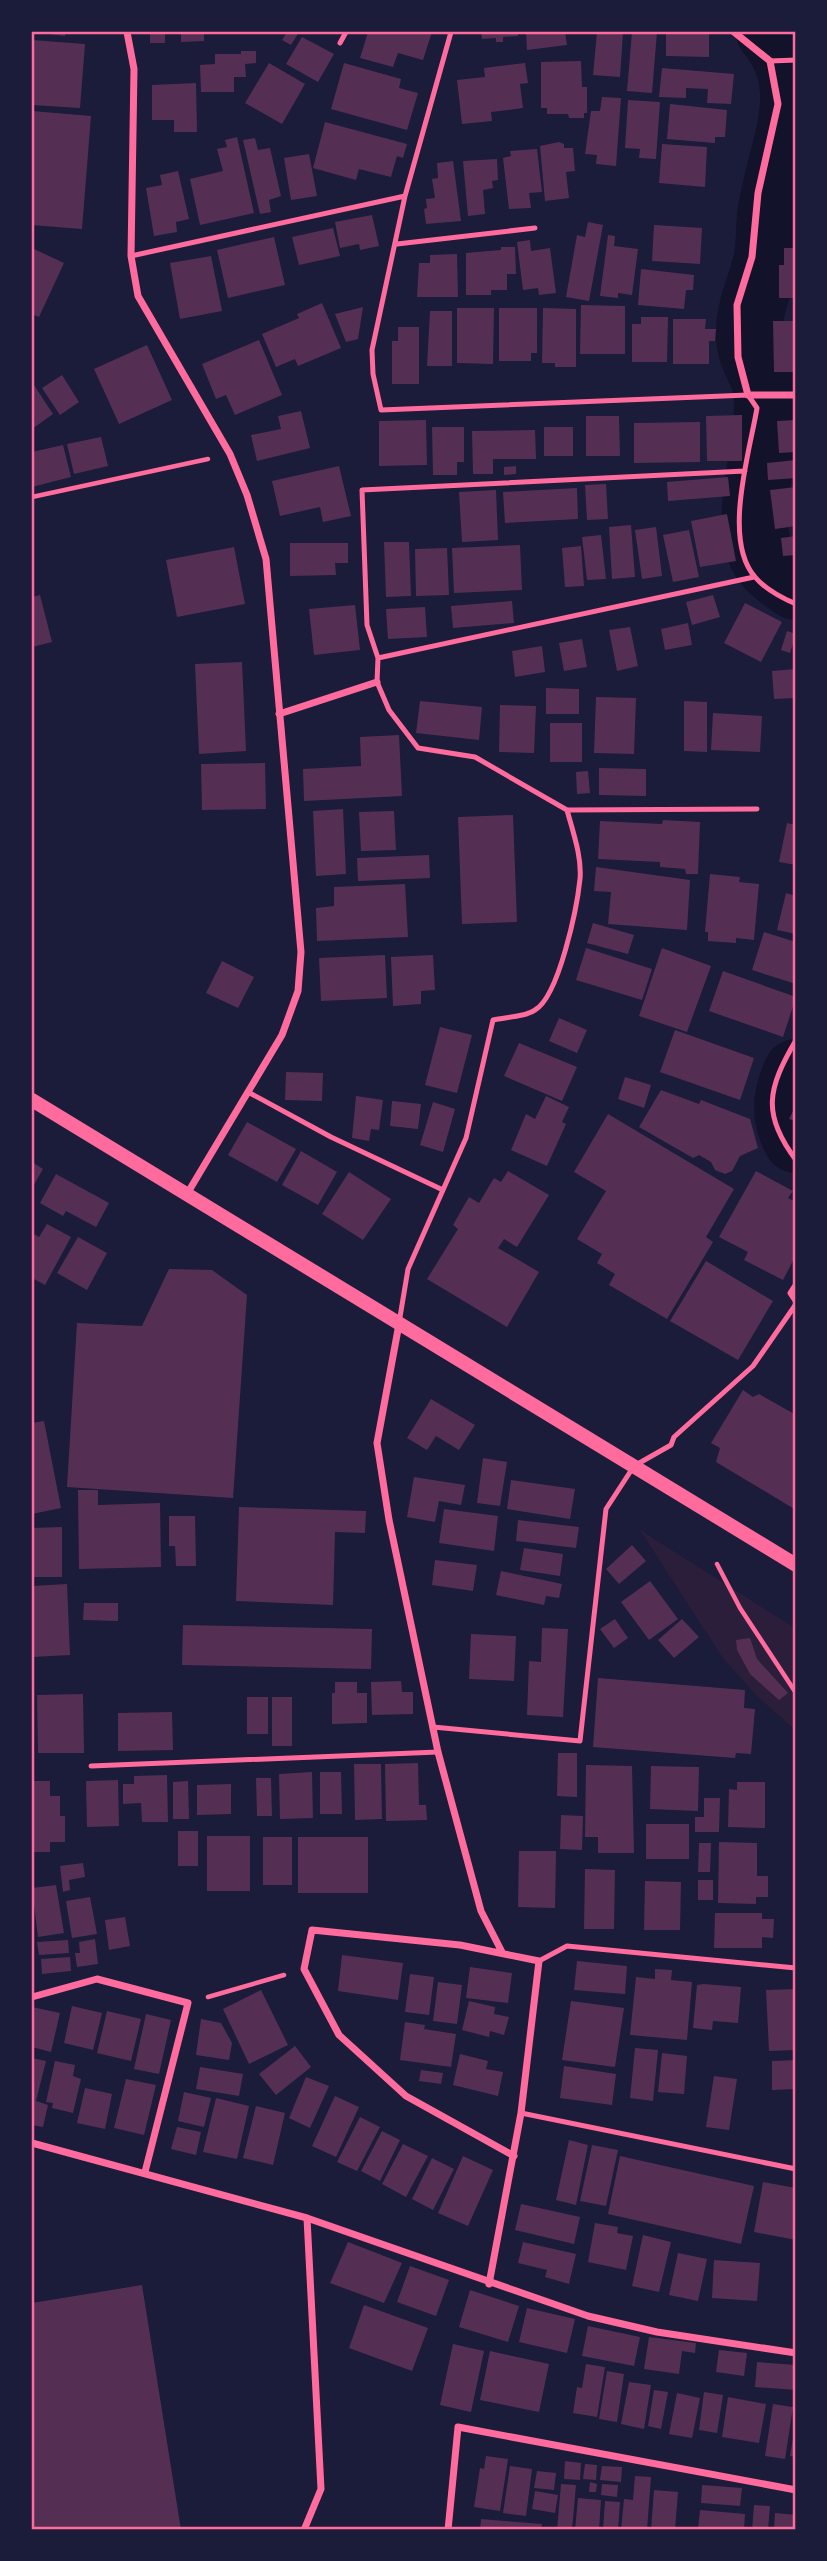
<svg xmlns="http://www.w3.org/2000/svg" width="827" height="2561" font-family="'Sofia Sans Condensed',sans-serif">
  <rect width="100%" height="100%" fill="#1b1b3a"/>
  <path fill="#2a1e3b" d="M640,1530L795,1628V1730L757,1696L722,1657Z"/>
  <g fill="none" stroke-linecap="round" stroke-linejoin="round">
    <path stroke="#12122b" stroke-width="66" d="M769,32C815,85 783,144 772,204C768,221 770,239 767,257C763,281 750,304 749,329C747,356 763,369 766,390C773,441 742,505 761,554C767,568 784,579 796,587
      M796,1072C785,1098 783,1115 796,1140"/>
  </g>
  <path fill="#542f53" d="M34,32H65V36Z
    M141,32H165V43H150V34H141Z
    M181,32H204V41L181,42Z
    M287,32H299L291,45L282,40Z
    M368,32H432L423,60L398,53L393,67L360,58Z
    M481,32H518V36L503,37V42H496V38L482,39Z
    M526,32H565L567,45L527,50Z
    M597,32H623L620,77L593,75Z
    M632,32H657L652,93L627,91Z
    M666,32H709V57L666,56Z
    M302,37L334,54L318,82L286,64Z
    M32,40L85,44L80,108L32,105Z
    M241,51H256V63L245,64L246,77H234V92H201L200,65L215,64V54H241Z
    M581,61L582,87H587V113H584V118H569L568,114H547V108H541V62Z
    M269,63L305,84L282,124L245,103Z
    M344,63L401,79L399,88L418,93L407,130L331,109Z
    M525,63L528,83L520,84L523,108L491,112L492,121L462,124L457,80L485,77L484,68Z
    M662,68L734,74L731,104L707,103L708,89L686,88V98L659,97Z
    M196,83L197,132H174V120H152V85Z
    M602,97L621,98L616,166L596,164L597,155L585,154L591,111H600Z
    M628,100L660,102L656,159L639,158L640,149L625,148Z
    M670,104L727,110L725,137H715V143L667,139Z
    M32,111L91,116L82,229L32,225Z
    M325,122L407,144L403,158L397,156L391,177L359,169L356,180L313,168Z
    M237,137L254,213L200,225L190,179L223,171L217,149L227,147L225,140Z
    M255,138L258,150L270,148L281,196L269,200L271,212L260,214L243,140Z
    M559,142L564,144V148H573L575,171L566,172L569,198L545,201L540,146Z
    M662,144L707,147L705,187L659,183Z
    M537,149L542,192L529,193L531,208L509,209L503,158L511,156L510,151Z
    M309,154L317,196L291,200L284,158Z
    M497,159L498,180L492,181L493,188L483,190L485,214L468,216L463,161Z
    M453,161L461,221L426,224L424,209L427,208L426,199L435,198L432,179L438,178L437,163Z
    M178,171L189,219L176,222L177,232L154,236L146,188L162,185L160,175Z
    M372,215L379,246L360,250L359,244L340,248L335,222Z
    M588,222L603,225L589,301L566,297L577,235L585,237Z
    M654,225L702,228L700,264L652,261Z
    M333,228L340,256L299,265L292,237Z
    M608,235L615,236L614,246L638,249L632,295L618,293V298L600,296Z
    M274,237L285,285L228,298L217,250Z
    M530,240L531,251L550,248L556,293L539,295L538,288L523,290L517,242Z
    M501,247H515L516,274H507V290H491V295H466V253L501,250Z
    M32,248L64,263L39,317L32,314Z
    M784,248H796V298H779V265H784Z
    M457,254L458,297H417L419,263H430V255Z
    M211,256L222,311L180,319L170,263Z
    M641,269L694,275L693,290H686L684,309L638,305Z
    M322,303L341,348L298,366L295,359L276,367L262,334L299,318L297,314Z
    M581,305L625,306V354H580Z
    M363,307L358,339L346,342L335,314Z
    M457,308H494L493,364L457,363Z
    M499,308H537V353H531V361H499Z
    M543,308L576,309V367H555V363H542Z
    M430,311H452V366H427Z
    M641,317H668L667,362H632V324H641Z
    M673,319H706L705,329H716L715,341H709V364H673Z
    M773,321H796V372H774Z
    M398,327H419V384H392V341H398Z
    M259,340L282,395L235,415L226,395L216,399L202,364Z
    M147,345L172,400L119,424L94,369Z
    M62,375L79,402L60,415L42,388Z
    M32,382L53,414L32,429Z
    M301,411L310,448L257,461L251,435L281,429L278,416Z
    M742,415V461H707L706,416Z
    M586,416H619L620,456H586Z
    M426,420L427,465L379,466V421Z
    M796,420V452L779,453L777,421Z
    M700,422V462L634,463V423Z
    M432,427H464V462H457V475H433Z
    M544,427H573V456H544Z
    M535,430L536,459H493V474H473L472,431Z
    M101,437L108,466L74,474L67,444Z
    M63,445L71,477L32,487V452Z
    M796,460V478L768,480L767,463Z
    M339,466L351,516L323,522L320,507L280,516L272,481Z
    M516,466V474L504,475V467Z
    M728,477L730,496L668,501L667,482Z
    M606,484L608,519L587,520L585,485Z
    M796,487V526L775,529L770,490Z
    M577,488L578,519L505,523L503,492Z
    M496,490L498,540L462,542L459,492Z
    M727,514L736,561L700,567L691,521Z
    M631,525L635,577L612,579L609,527Z
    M656,527L662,576L642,579L635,530Z
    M689,530L699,577L673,582L663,535Z
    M601,535L606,579L587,580L582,537Z
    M796,536V555L783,556L781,538Z
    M384,542H409L411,596L386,597Z
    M290,543H348V563H335L336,575L290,576Z
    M520,545L522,590L454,593L452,548Z
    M581,546L584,586L565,587L562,548Z
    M234,547L245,604L177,617L166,560Z
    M447,548L449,595L416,596L415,549Z
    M40,595L52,642L32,647V597Z
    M713,595L720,617L692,625L686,602Z
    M512,601L514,623L453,628L451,606Z
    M745,603L782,622L761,662L724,643Z
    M355,605L360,650L314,655L309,609Z
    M425,607L427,637L388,639L386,609Z
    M688,623L692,645L665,650L661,629Z
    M630,627L638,666L617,671L609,630Z
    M787,631L796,634L790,653L781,650Z
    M582,639L587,667L564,671L559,643Z
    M542,646L545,672L515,677L512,651Z
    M242,662L246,751L199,754L195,664Z
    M795,669L796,698L774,699L772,671Z
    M546,688L579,689V714H546Z
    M596,697L636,698L634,754L594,753Z
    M420,701L482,707L479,740L416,733Z
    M684,701L707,702V752L684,751Z
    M500,705L536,706L534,753L499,752Z
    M713,713L762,716L760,752L711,750Z
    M550,723H582V762H550Z
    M399,735L402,796L304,801L303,769L361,766L360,737Z
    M265,763L266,809L202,810L201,764Z
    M599,768L646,769V796L599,795Z
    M588,771L590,793L577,794L576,772Z
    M343,809L346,874L316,876L313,811Z
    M394,811L396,850L361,851L359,812Z
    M513,815L517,922L462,924L458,817Z
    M663,820L700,822L698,874H686L685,869L660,867V862L598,859L600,821L662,824Z
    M787,823L796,825V865L779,862Z
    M429,855L430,878L358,881L357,858Z
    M596,867L690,880L687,930L608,924L611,892L594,891Z
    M710,874L740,877L739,882L759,884L754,940L736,938V943L708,941V932H705Z
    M405,884L408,937L317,941L316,908L334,906V887Z
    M786,893L796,896V934L777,930Z
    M593,923L634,935L628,954L587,943Z
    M764,932L796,942V984L752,970Z
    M586,948L652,969L642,1000L576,980Z
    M662,948L711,966L687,1032L639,1016Z
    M385,955L387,998L321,1001L319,958Z
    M433,955L435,990L421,991V1004L393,1006L391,957Z
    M222,961L254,977L238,1008L206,993Z
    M723,971L796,997L783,1037L709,1011Z
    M559,1018L587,1030L577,1053L549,1041Z
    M440,1027L472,1035L457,1093L425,1085Z
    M675,1030L754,1058L740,1100L660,1072Z
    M519,1043L577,1067L562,1101L504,1076Z
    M286,1072L323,1073L322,1101L285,1100Z
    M625,1077L651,1085L644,1108L618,1099Z
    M661,1090L699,1104L701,1100L750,1119L758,1148L740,1156L732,1171L725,1174L715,1170L711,1162L699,1155L693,1158L639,1127Z
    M356,1096L383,1100L379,1130L371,1129L369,1141L352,1138Z
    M546,1096L569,1107L562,1122L566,1124L547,1166L511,1150L526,1114L535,1119Z
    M392,1101L421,1104L418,1129L390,1126Z
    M433,1102L455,1109L443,1152L420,1145Z
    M796,1105V1121L789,1119Z
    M608,1114L734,1189L706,1237L713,1242L667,1319L609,1285L615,1274L597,1263L602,1254L577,1239L606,1191L574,1172Z
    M247,1122L296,1149L277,1182L228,1155Z
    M301,1151L337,1172L318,1205L282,1185Z
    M32,1162L43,1169L32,1188Z
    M508,1171L549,1195L517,1247L504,1239L498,1248L539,1272L507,1327L427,1279L458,1229L453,1225L469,1197L479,1203L494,1178L501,1182Z
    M756,1171L793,1191L788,1198L796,1202V1255L783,1280L744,1260L748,1252L719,1237Z
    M349,1172L391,1199L363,1240L322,1214Z
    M56,1174L109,1203L96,1227L66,1211L63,1216L40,1203Z
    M47,1224L71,1237L45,1285L32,1278V1233L39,1237Z
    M78,1237L107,1253L87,1290L57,1273Z
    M706,1261L773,1301L738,1360L670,1321Z
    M169,1269L212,1270L247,1295L233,1498L67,1487L77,1323L142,1326Z
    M743,1390L753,1397L759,1394L796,1415V1510L716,1462L720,1448L711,1443Z
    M431,1399L475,1425L459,1450L436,1436L427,1450L407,1438Z
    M44,1421L61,1508L32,1514V1423Z
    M483,1458L507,1462L500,1506L477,1503Z
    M414,1477L465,1485L461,1505L439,1501L435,1522L407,1517Z
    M511,1480L575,1489L570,1519L507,1509Z
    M78,1490H98V1505L160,1503L161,1567L79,1569Z
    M239,1507L366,1511L365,1533L335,1532L333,1605L236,1601Z
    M444,1509L498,1516L494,1551L439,1543Z
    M169,1516H195L196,1566H176L175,1546H169Z
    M518,1520L579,1527L576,1548L516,1541Z
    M62,1527V1577H32V1528Z
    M632,1545L646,1561L619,1584L606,1569Z
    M524,1548L563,1554L560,1576L520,1570Z
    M435,1560L477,1565L473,1591L432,1585Z
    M501,1571L562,1584L559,1598L546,1596L544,1605L496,1595Z
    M650,1581L678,1619L649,1640L621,1602Z
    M67,1584L70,1655L32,1657V1586Z
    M84,1603H118V1621L83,1620Z
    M615,1619L628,1638L614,1648L600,1629Z
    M682,1619L699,1637L674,1658L658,1640Z
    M183,1625L372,1629L371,1669L182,1665Z
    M542,1628L568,1629L563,1717L527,1715L529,1661L541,1662Z
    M471,1634L516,1636L514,1681L469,1679Z
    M750,1638L757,1659L788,1693L779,1700L750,1674L737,1650L736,1640Z
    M598,1678L745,1690L744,1708L755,1709L751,1754L736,1753L735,1758L593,1747Z
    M401,1681L402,1692H413V1714L372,1715L371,1682Z
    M335,1682H357V1693H367V1723L332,1724V1693H335Z
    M83,1694L84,1753H38L37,1695Z
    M247,1697H268V1734H247Z
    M272,1697H292V1746H272Z
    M172,1712L173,1750L118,1751V1713Z
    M558,1753H577V1797L557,1796Z
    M418,1763L419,1805H426L427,1820L386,1821L385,1764Z
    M354,1764H381L382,1819L355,1820Z
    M586,1765L632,1766L634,1853H598V1837H585Z
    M651,1766L699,1767L698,1811L650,1809Z
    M312,1772L313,1818L280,1819L279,1774Z
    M320,1772H341L342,1814H320Z
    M167,1775L168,1822H142L141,1803L123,1804V1784H134V1776Z
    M256,1778H271L272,1816H257Z
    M118,1780L119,1826L87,1827L86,1781Z
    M32,1781H50V1796H60V1816H65V1842H50V1852H32Z
    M188,1781L189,1819H173V1782Z
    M737,1782H765V1828L728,1827L729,1789L737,1790Z
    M231,1784V1814L197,1815V1785Z
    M704,1798H720L719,1832H695V1817H704Z
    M561,1815L583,1816L582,1850L560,1849Z
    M646,1824H689V1859H646Z
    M178,1831H198V1866H178Z
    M207,1836H250V1891H207Z
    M263,1837H292V1885H263Z
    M298,1837H368V1893H298Z
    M719,1842L757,1843V1876H768V1897H756V1904L718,1903Z
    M699,1843H711L710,1872H698Z
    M519,1851H556L555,1908L518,1907Z
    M83,1863L85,1877L69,1880L70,1890L63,1892L60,1866Z
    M585,1869L615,1870L614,1929H584Z
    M698,1880H713V1900H698Z
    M645,1881L681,1882L680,1930H644Z
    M56,1885L64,1933L38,1937L32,1888Z
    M90,1897L97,1934L72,1938L66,1901Z
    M715,1913H762V1919H774L773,1938L762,1937V1948H714Z
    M125,1917L130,1946L109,1950L105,1920Z
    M95,1939L98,1964L77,1967L75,1953H80L79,1942Z
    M68,1940L69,1953L39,1955L37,1942Z
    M342,1955L403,1963L398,2000L338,1991Z
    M70,1957L71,1971L42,1974L41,1959Z
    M577,1961L627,1966L625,1994L574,1990Z
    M470,1967L512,1973L508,2003L466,1998Z
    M655,1969L672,1970L671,1980L692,1982L687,2040L630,2035L636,1977L655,1979Z
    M410,1974L434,1977L429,2015L405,2012Z
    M438,1982L462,1985L457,2024L433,2021Z
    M704,1984L741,1987L738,2023L713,2021L712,2030L693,2028L697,1985Z
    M796,1989V2050L769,2051L766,1990Z
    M261,1990L288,2045L249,2064L223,2009Z
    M469,2001L495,2007L494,2014L509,2017L504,2035L490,2031L489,2037L462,2030Z
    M571,2001L624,2008L615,2067L562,2060Z
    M72,2006L102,2013L93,2050L64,2043Z
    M32,2007L60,2013L51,2052L32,2047Z
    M107,2011L141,2019L131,2061L97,2053Z
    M146,2014L171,2020L159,2074L134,2069Z
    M201,2019L221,2023L232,2043L229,2060L196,2055Z
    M405,2022L425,2025L424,2029L456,2034L451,2067L400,2060Z
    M295,2046L311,2067L276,2095L259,2074Z
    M635,2048L658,2050L653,2101L630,2098Z
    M662,2053L687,2056L684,2094L658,2092Z
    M460,2054L488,2061L486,2069L503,2072L498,2096L453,2085Z
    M32,2058L46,2061L36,2101L48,2105L43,2127L32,2125Z
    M796,2060V2089L772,2090V2061Z
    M55,2061L75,2065L73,2076L81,2079L73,2113L52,2108L53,2103L46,2102Z
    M564,2066L616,2074L612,2105L560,2098Z
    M200,2067L243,2074L239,2096L196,2089Z
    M421,2070L443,2073L441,2084L419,2081Z
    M714,2076L737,2079L729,2130L706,2127Z
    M306,2077L329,2086L310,2128L289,2118Z
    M126,2079L156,2085L144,2135L114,2128Z
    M85,2088L112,2094L105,2129L77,2123Z
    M184,2092L211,2098L204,2127L178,2121Z
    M335,2096L359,2107L336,2157L312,2146Z
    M216,2098L249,2106L237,2159L203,2152Z
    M256,2106L285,2113L273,2165L243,2158Z
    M360,2117L380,2127L357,2171L337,2162Z
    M177,2127L201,2132L196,2155L171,2149Z
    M382,2131L400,2140L380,2181L361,2171Z
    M569,2140L588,2145L576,2205L556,2200Z
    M403,2144L428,2156L406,2197L382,2184Z
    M592,2145L618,2150L606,2206L580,2201Z
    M463,2156L493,2170L468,2226L438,2213Z
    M620,2156L754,2186L741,2244L608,2214Z
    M432,2158L454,2169L433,2210L412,2199Z
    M763,2182L796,2188V2240L754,2232Z
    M521,2204L580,2217L574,2244L515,2230Z
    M595,2223L618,2227L617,2233L633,2236L626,2270L588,2262Z
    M643,2235L671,2242L659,2292L632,2286Z
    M348,2242L402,2263L384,2303L330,2283Z
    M523,2242L576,2254L569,2284L545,2277L547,2270L518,2263Z
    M678,2253L707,2259L698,2301L669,2295Z
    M714,2260L760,2263L757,2301L712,2298Z
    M410,2266L449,2280L436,2316L397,2302Z
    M142,2285L181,2530H32V2303Z
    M470,2290L519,2306L508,2342L459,2327Z
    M364,2305L428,2328L412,2371L349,2348Z
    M527,2308L575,2319L567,2353L519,2342Z
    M588,2326L640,2337L634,2366L582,2356Z
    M649,2337L696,2343L695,2353L682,2351L679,2374L644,2369Z
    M453,2344L484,2351L471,2412L440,2405Z
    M719,2350L747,2353L744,2376L716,2372Z
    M490,2351L549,2364L539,2412L480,2400Z
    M757,2362L796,2365V2390L755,2387Z
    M586,2364L605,2367L597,2417L573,2413L577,2387L582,2388Z
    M607,2371L624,2374L617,2422L599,2419Z
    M629,2382L651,2385L644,2429L621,2424Z
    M654,2390L668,2392L661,2429L648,2426Z
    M704,2392L723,2395L717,2433L699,2430Z
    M677,2393L700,2398L692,2438L669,2434Z
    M728,2397L766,2404L759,2443L722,2437Z
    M773,2404L793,2407L785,2459L765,2456Z
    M794,2433H796V2457L790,2456Z
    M486,2456L508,2459L500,2511L474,2507L480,2468L484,2469Z
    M565,2461L581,2463L580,2480L564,2479Z
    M585,2464L597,2465L596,2480L583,2479Z
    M510,2466L532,2469L526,2516L503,2513Z
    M602,2466L622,2467L621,2482L600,2480Z
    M537,2471L556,2473L554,2490L534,2488Z
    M635,2476L651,2477L647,2530H621L624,2499L633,2500Z
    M590,2482L597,2484L596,2492H589Z
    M561,2484L576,2485L572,2530H557Z
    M602,2484L618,2485L617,2497L601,2495Z
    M702,2485L742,2488L740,2506L701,2503Z
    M654,2490L678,2492L675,2530H651Z
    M535,2491L558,2495L555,2513L532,2509Z
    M578,2498L601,2500L599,2530H575Z
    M605,2501L620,2502L618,2530H603Z
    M754,2505L770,2506L768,2530H752Z
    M700,2510L745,2514L744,2530H698Z
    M775,2513L796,2515V2530H774Z
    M481,2519L542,2524L541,2530H480Z"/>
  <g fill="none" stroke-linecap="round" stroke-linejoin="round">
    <path stroke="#ff6b9d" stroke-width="4.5" d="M32,497L208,459
      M717,1564L740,1608L796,1693
      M208,1997L284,1975"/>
    <path stroke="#ff6b9d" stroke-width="5" d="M451,32L405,196L372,350L373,374L381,410L748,395L757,408C750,451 722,540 755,577C765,589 782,598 796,604
      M340,43L346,32
      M770,61L796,60
      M397,244L535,228
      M131,256L405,196
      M745,471L362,490L367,625L378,658L377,682L389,710L418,748L475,757L567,810L757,809
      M378,658L754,577
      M796,1040C768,1088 761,1114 796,1160
      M248,1092L331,1137L443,1190
      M796,1284L790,1293L796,1302
      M399,1323L408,1269L466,1138L493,1020C506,1017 525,1017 535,1010C559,996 577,908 580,879C582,857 573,832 567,810
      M433,1727L580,1741L606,1509L634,1466L671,1445L674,1437L753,1366L796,1304
      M91,1766L438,1752
      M539,1961L567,1946L796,1968
      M521,2113L796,2169"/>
    <path stroke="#ff6b9d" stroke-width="7" d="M127,32L134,69L131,256L138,296L230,454L247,495L266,559L301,952L298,991L282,1035L187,1194
      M734,32L770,61L778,104L758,193L752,257L737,305L738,357L748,395H796
      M279,714L377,682
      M399,1324L377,1443L389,1520L438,1752L481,1911L502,1952
      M32,1997L97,1979L188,2003L145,2172
      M32,2143L307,2218L588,2316L657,2332L796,2353
      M489,2284L521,2113L539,1961L460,1945L312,1930L304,1969L339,2035L406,2096L514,2156
      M304,2530L321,2489L307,2218
      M448,2530L458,2427L796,2490"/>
    <path stroke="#ff6b9d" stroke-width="14" d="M32,1100L796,1565"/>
  </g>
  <rect width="827" height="2561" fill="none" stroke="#1b1b3a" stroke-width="66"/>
  <rect x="33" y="33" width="761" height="2495" fill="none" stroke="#ff6b9d" stroke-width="2.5"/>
</svg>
